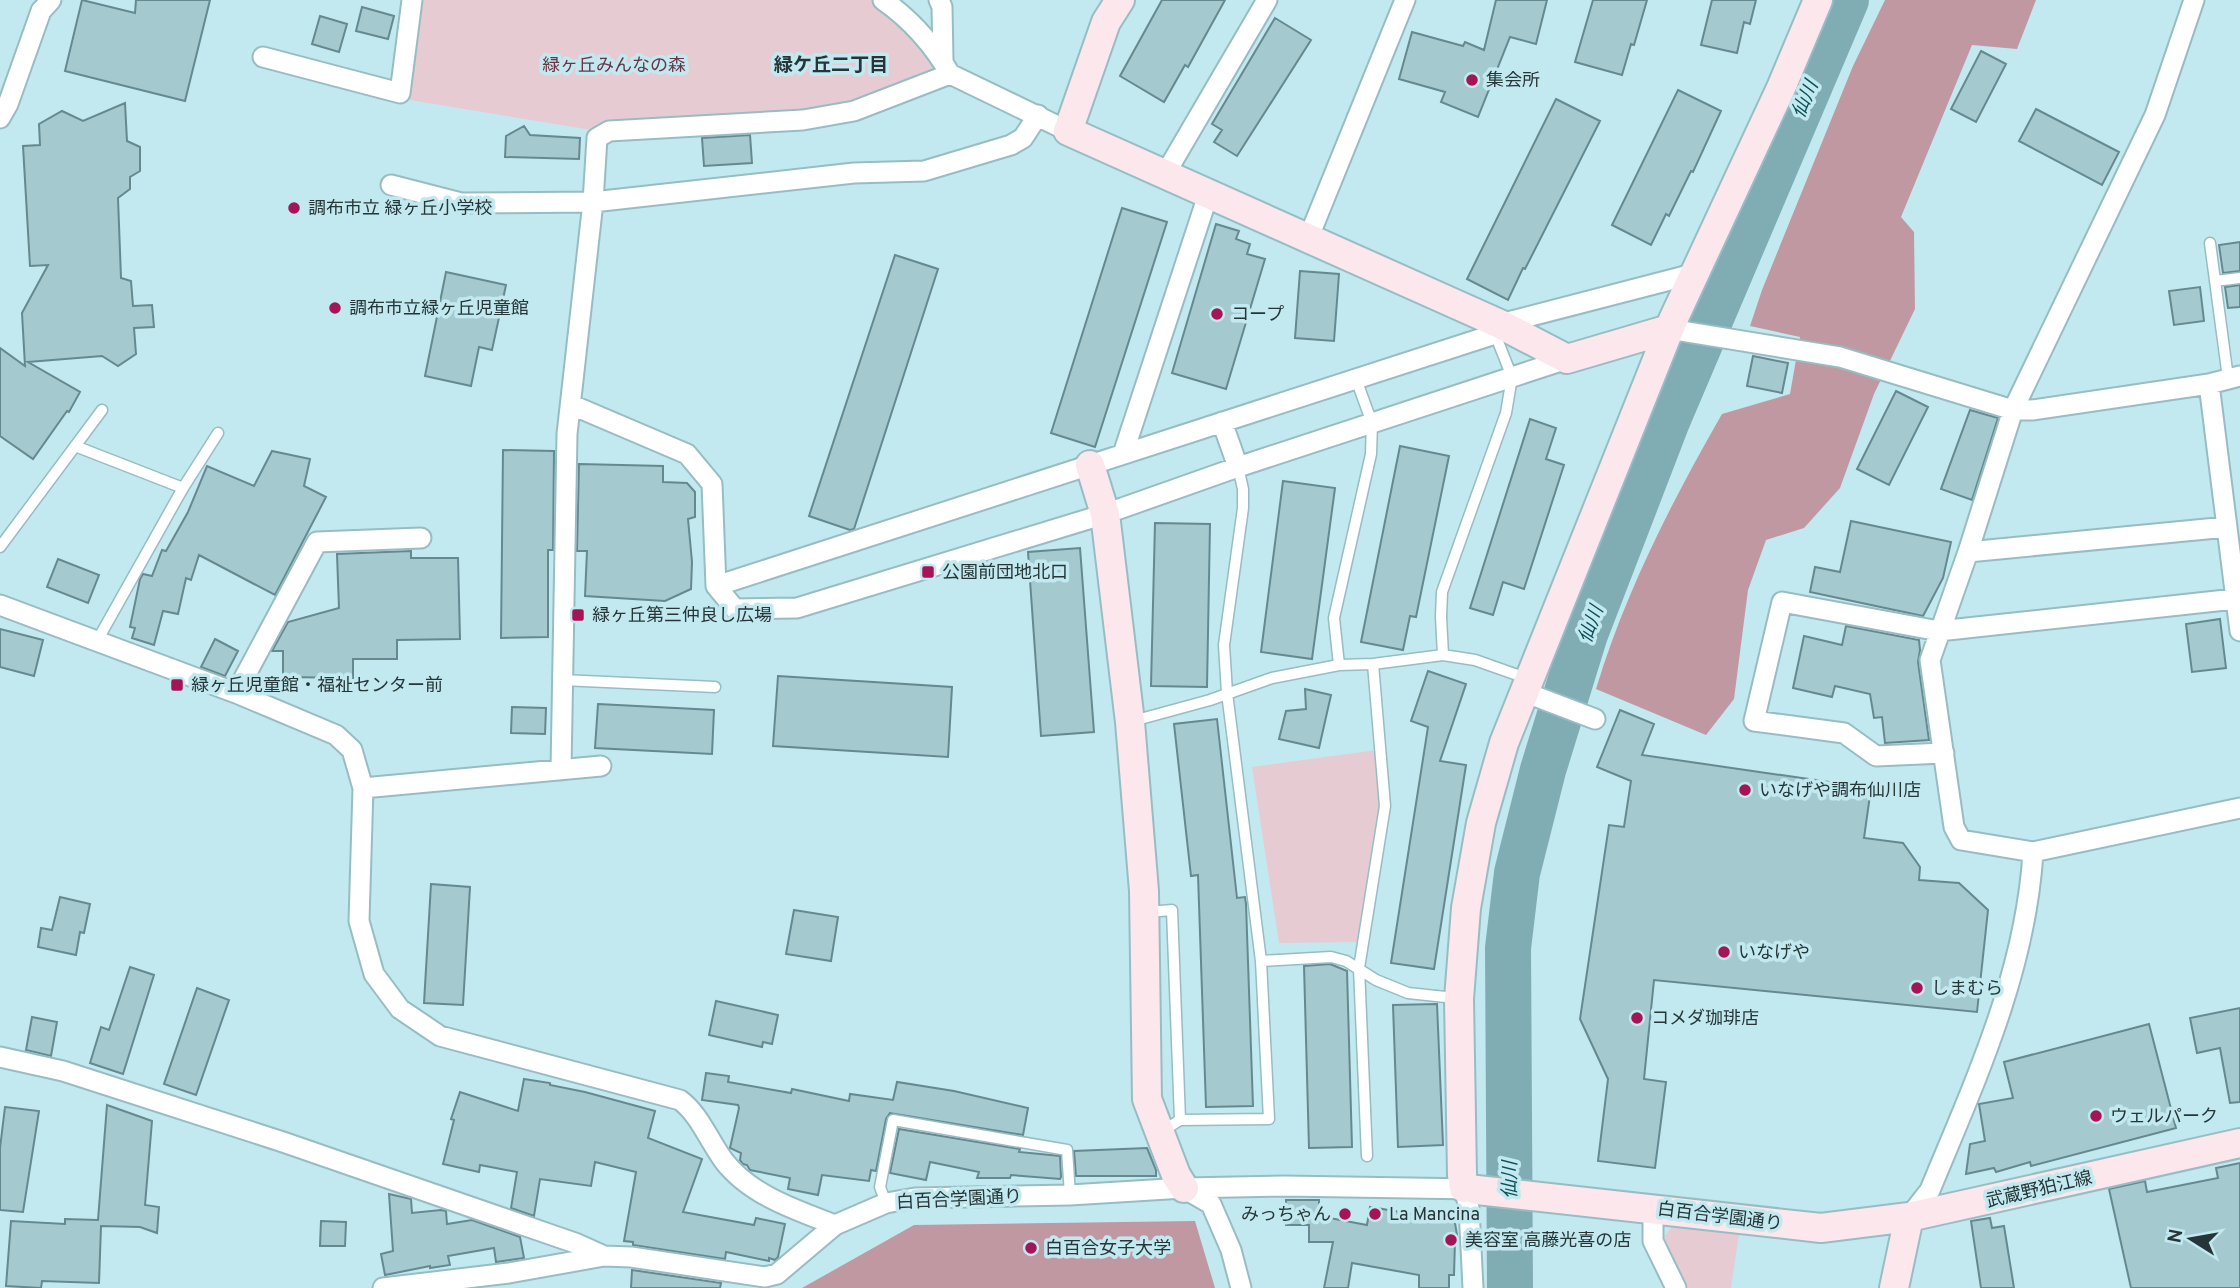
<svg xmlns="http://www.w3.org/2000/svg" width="2240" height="1288" font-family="Overpass,'Noto Sans JP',sans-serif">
  <rect width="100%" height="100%" fill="#c2e9ef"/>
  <path fill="#e6cbd2" d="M412,0H883L950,74L854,111L604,132L404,99Z
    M1377,750L1383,786L1357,942L1279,943L1252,767Z
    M1674,1224L1739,1234L1731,1288H1688L1664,1237Z"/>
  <path fill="#bf98a2" d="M1885,0H2036L2017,49L1972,45L1901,217L1914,232L1915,309L1874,394L1840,488L1804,528L1766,540L1748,590L1734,699L1706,735L1596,689C1625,593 1672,501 1722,414L1790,394L1800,337L1750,326L1762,290L1853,66Z
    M1195,1221L1215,1288H802L914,1225Z"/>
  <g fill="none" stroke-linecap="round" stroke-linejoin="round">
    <path stroke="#80adb4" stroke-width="46" d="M1510,1288L1508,948L1517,873L1543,770L1585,634L1667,421L1846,0"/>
  </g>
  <path fill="#a4cad0" stroke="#65898f" stroke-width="2" d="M82,0L135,13L136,0H210L185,101L65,71Z
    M1162,0H1225L1188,67L1185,65L1164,102L1120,76Z
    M1496,0H1547L1536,44L1510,37L1478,117L1441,102L1445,92L1399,79L1412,32L1463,46L1465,42L1484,50Z
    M1593,0H1647L1634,45L1631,44L1622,75L1575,62Z
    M1712,0H1756L1750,24L1744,22L1737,53L1701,45Z
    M362,7L394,16L388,39L356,31Z
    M320,16L347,24L339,52L312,44Z
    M1275,18L1311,40L1237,156L1214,142L1222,130L1212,124Z
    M1981,51L2006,64L1976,122L1951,109Z
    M1678,90L1721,111L1693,172L1691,171L1669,216L1666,214L1651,245L1612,225Z
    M1556,99L1600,121L1525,269L1523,268L1508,300L1467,279Z
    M125,103L127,141L140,147V171L130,177V189L118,198L121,278L131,281L133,306L152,305L154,327L134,328L136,354L118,366L102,356L28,362L80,392L69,412L67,411L33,459L0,436V348L25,366L22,313L48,265L30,266L23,146L40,145L39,124L62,111L83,121Z
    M2036,109L2119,152L2102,185L2019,141Z
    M524,126L530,135L580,138L579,159L505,157L506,136Z
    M750,135L752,163L704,166L702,138Z
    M1122,208L1167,222L1095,447L1051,433Z
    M1216,224L1239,231L1236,239L1250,244L1247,254L1265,259L1226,389L1172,373Z
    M2240,242V271L2223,273L2219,245Z
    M895,255L938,269L854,529L850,530L809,516Z
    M1300,271L1339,274L1334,341L1295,338Z
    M446,272L506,285L492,350L479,347L471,386L425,376Z
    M2240,285V307L2228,308L2225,287Z
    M2200,287L2204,321L2174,325L2169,291Z
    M1753,356L1788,363L1782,393L1747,386Z
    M1896,391L1928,407L1889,485L1857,469Z
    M1970,410L1998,418L1972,500L1941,489Z
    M1530,419L1556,428L1546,459L1564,465L1524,589L1503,582L1493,615L1470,608Z
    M1400,446L1449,456L1416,617L1410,616L1403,650L1361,642Z
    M503,450L554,451L553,550H548V637L501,638Z
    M272,451L310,459L304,486L326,497L275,595L199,555L191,580L186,578L178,614L163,611L154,645L132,638L135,628L130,627L140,579L143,574L152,576L162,550L166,551L188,512L207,466L254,486Z
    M579,464L663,466V482L687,483L695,492V517L688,519L692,562L691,589L665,601L585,596L587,551H577Z
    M1283,481L1335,488L1312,659L1261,652Z
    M1851,521L1951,542L1943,578L1923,616L1810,592L1815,567L1840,572Z
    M1155,523L1210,524L1207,687L1151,686Z
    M1080,548L1094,732L1041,736L1028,552Z
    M411,551V558H458L460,639L397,640V659H353V678L283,677V651H272L288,622L339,608L337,554Z
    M58,559L99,575L88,603L47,587Z
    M2220,619L2226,668L2192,672L2186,624Z
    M1846,626L1919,640L1920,650L1918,662L1929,740L1885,743L1882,717L1874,718L1870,694L1835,686L1832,697L1793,688L1804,636L1842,645Z
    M0,629L43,640L34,676L0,667Z
    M215,639L238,651L225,676L201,667Z
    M1428,671L1466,684L1440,761L1466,765L1434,969L1391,963L1428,727L1411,721Z
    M778,676L952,687L948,757L773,746Z
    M1305,689L1331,695L1319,748L1279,739L1286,711L1306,709Z
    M598,704L714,710L712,754L595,748Z
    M512,707L546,708L545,734L511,733Z
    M1620,710L1654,724L1642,755L1871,788L1864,838L1903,843L1920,867L1919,880L1959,883L1988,910L1977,1012L1654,980L1644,1079L1666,1082L1655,1168L1598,1161L1608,1079L1580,1019L1609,825L1624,827L1631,781L1597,767Z
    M1217,719L1237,898L1245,897L1246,904L1253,1106L1206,1107L1198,875L1191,876L1174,724Z
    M431,884L470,887L463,1005L424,1003Z
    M60,897L90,904L84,933L80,932L76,955L38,947L41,928L52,930Z
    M794,910L838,917L831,961L786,954Z
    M1330,964L1347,971L1352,1147L1309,1148L1304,966Z
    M130,967L154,975L123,1074L90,1063L101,1027L109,1030Z
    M197,988L229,1000L196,1095L164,1084Z
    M716,1001L778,1015L772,1044L763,1042L762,1047L709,1035Z
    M1437,1004L1443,1145L1398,1147L1393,1005Z
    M2240,1008V1102L2230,1103L2220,1048L2197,1053L2190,1018Z
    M32,1017L57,1022L51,1056L26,1050Z
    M2149,1024L2176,1128L2031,1166L2030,1162L1996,1172L1994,1168L1966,1174L1970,1144L1985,1141L1979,1104L2013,1098L2004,1062Z
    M706,1073L729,1076L728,1082L791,1093L792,1089L849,1101L850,1094L893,1100L897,1082L954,1091L1028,1108L1023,1135L890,1113L886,1119L876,1171L871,1170L869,1181L822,1175L818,1195L788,1189L790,1178L750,1170L747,1165L743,1164L740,1160L741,1153L730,1148L739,1108L738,1105L702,1100Z
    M524,1079L550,1083V1085L585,1092L655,1111L648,1138L702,1159L683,1212L754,1225L756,1218L785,1224L778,1257L775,1260L769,1258V1261L726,1252L725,1259L633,1245V1242L624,1241L636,1172L595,1162L591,1186L540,1179L534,1216L511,1208L517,1172L480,1165L479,1172L443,1164L454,1120L451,1119L460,1092L518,1111Z
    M107,1105L152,1121L145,1205L159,1207L157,1233L140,1227L101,1226L99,1283L42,1281L41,1288L6,1286L11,1221L65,1224V1219L98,1220Z
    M5,1107L39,1111L23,1212L0,1210V1148Z
    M899,1129L1020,1149L1019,1152L1060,1156L1061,1177L1060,1179L1011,1175L1010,1178H977L979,1172L930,1162L926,1180L890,1173Z
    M1147,1148L1156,1170V1176H1076L1074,1151Z
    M2240,1163V1288H2131L2109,1189L2145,1181L2147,1192L2218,1178L2216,1168Z
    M389,1194L411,1199L412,1213L441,1210L446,1211L447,1224L472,1220L520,1237L524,1258L496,1262L494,1248L448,1256L450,1265L430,1268V1266L385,1275L381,1254L393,1251Z
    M1286,1200H1319V1216L1367,1225L1370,1207L1419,1215V1207L1453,1211L1458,1241H1455L1454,1275H1449V1288H1419V1275L1352,1263L1348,1288H1324L1333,1242H1309V1225H1286Z
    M1990,1218L1992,1228L2004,1226L2014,1288H1981L1971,1221Z
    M321,1221L346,1222L345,1246H320Z
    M632,1270L721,1283L720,1288H631Z"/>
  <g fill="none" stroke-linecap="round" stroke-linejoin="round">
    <g stroke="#97bdc3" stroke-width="13">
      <path id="lane" d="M2210,243L2228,378
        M2215,281L2240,278
        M75,446L183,488
        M0,547L102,410
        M97,641L183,488L218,433
        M1443,655L1441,617L1442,592L1506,413L1512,377L1495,334
        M1339,665L1334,618L1371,454L1372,423L1356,379
        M562,680L715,687
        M1133,721L1210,700L1272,678L1339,665L1373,664L1443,655L1475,660L1526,678
        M1148,912L1172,910L1180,1120
        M1261,961L1331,957L1346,961L1376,980L1408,993L1455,998
        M1161,1132L1180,1120L1269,1119L1261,961L1227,693L1224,645L1243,508V489L1238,467
        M1367,1156L1359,968L1385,806L1373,664
        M886,1203L880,1187L893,1120L1067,1150L1070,1195"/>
    </g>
    <g stroke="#97bdc3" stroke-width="23">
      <path id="street" d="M883,0C910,19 934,46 950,74L1068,131
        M939,0L942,7L943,61
        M2194,0L2155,115L2013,410L1968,552L1930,660L1954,827L1961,840L2033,852L2240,808
        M263,57L400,93L412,0
        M0,118L8,104L41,11L51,0
        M1164,176L1267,0
        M391,185L461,203L593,202L854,173L924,171L1011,145L1023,138L1038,115
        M1308,239L1405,0
        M1669,329L1840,357L2013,410H2032L2209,384L2240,376
        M2209,384L2240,631
        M572,405L687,454L712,484L716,586L735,609L797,608L1105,514L1238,467L1567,359
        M1222,422L1238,467
        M1123,454L1208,195
        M1968,552L2227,527
        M716,586L1495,334L1500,324L1693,274
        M0,605L236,693L336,735L352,750L363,788L359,921L374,974L400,1009L440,1036L680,1100C700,1115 709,1141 724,1161C750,1195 796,1210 835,1225
        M1524,692L1595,719
        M236,693L317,542L421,538
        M1944,753L1876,756L1844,733L1754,721L1782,602L1939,631L2235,599
        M561,770L567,434L593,202L597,138L609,131L803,120L854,111L950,74
        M363,788L601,766
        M0,1057L63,1071L283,1142L575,1243L604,1256
        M1464,1188L1469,1208L1473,1288
        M1185,1189L1211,1204L1231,1250L1241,1288
        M1653,1208V1241L1676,1288
        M1909,1217L1930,1190C1975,1081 2026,972 2033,852
        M383,1288L509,1273L604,1256L631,1257L765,1277L777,1274L835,1225L886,1203L915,1198L1070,1195L1184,1188L1284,1186L1474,1189"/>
    </g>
    <g stroke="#97bdc3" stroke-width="32">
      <path id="secondary" d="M1120,0L1106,22L1068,131L1500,324L1567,359L1669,329
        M1090,465L1105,514L1130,722L1144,891L1147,1099L1176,1175L1184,1188
        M1464,1188L1462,1175L1459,999L1466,908L1481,823L1504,743L1673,320L1781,88L1818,0
        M1477,1190L1821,1228L1909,1217L2240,1143
        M1894,1288L1909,1217"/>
    </g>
    <use href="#lane" stroke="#fff" stroke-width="10"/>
    <use href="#street" stroke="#fff" stroke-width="19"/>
    <use href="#secondary" stroke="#fce7ed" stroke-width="28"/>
  </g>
  <g fill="#a41456" stroke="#c2e9ef" stroke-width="2.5">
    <circle cx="1472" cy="80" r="7"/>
    <circle cx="294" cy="208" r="7"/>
    <circle cx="335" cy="308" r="7"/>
    <circle cx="1217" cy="314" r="7"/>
    <rect x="921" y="565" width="14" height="14" rx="3.5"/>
    <rect x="571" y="608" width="14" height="14" rx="3.5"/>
    <rect x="170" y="678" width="14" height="14" rx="3.5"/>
    <circle cx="1745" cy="790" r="7"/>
    <circle cx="1724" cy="952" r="7"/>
    <circle cx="1917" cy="988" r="7"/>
    <circle cx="1637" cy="1018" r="7"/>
    <circle cx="2096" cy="1116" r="7"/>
    <circle cx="1345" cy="1214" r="7"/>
    <circle cx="1375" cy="1214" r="7"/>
    <circle cx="1451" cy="1240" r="7"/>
    <circle cx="1031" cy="1248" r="7"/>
  </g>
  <g text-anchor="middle" stroke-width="7" stroke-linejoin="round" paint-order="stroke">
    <g font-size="18" fill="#6a3445" stroke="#c2e9ef">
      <text x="614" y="71">緑ヶ丘みんなの森</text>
    </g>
    <g font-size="18" fill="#263638" stroke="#c2e9ef" text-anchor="start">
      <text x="1486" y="86">集会所</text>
      <text x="308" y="214">調布市立 緑ヶ丘小学校</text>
      <text x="349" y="314">調布市立緑ヶ丘児童館</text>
      <text x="1231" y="320">コープ</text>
      <text x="942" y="578">公園前団地北口</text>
      <text x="592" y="621">緑ヶ丘第三仲良し広場</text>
      <text x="191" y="691">緑ヶ丘児童館・福祉センター前</text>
      <text x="1759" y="796">いなげや調布仙川店</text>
      <text x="1738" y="958">いなげや</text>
      <text x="1931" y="994">しまむら</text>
      <text x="1651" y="1024">コメダ珈琲店</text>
      <text x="2110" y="1122">ウェルパーク</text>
      <text x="1331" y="1220" text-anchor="end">みっちゃん</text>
      <text x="1389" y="1220">La Mancina</text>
      <text x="1465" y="1246">美容室 高藤光喜の店</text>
      <text x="1045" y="1254">白百合女子大学</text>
    </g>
    <g font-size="18" fill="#263638" stroke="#c2e9ef">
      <text transform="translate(2039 1189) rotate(-13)" y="6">武蔵野狛江線</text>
      <text transform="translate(959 1199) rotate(-3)" y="6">白百合学園通り</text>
      <text transform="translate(1720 1216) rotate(7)" y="6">白百合学園通り</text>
    </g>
    <g font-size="19" font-weight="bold" fill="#263638" stroke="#c2e9ef">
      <text x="831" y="71">緑ケ丘二丁目</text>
    </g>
    <g font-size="19" font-style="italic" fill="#0c4f58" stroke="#c2e9ef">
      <text transform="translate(1804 99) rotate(-67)" y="7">仙川</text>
      <text transform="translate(1590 624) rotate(-70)" y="7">仙川</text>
      <text transform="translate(1509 1180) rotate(-90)" y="7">仙川</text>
    </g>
  </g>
  <g transform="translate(2191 1239) rotate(281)" stroke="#c2e9ef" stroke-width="5" paint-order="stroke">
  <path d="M0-5L12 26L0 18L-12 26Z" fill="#263638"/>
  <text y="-10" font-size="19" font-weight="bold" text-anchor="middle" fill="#263638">N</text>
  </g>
</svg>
